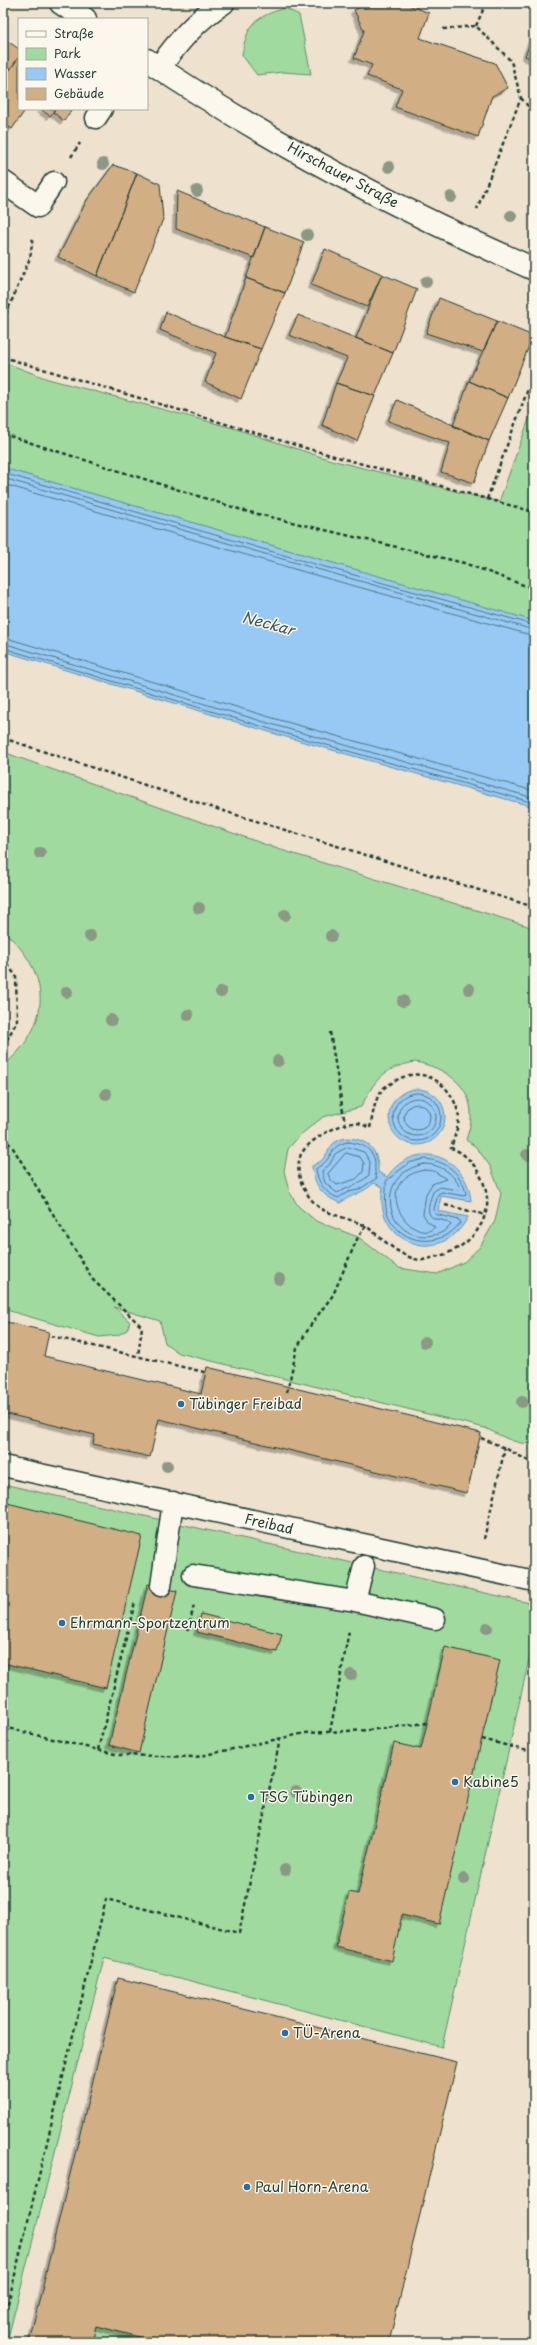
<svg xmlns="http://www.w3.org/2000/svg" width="537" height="2345" font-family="'Playpen Sans',sans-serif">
  <defs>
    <filter id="shadow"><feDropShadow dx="-3.5" dy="3.5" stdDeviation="0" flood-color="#0004"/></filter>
  </defs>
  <rect width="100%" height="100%" fill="#eee1cd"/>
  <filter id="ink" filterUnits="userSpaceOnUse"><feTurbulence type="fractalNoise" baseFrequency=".025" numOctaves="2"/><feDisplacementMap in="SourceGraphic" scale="8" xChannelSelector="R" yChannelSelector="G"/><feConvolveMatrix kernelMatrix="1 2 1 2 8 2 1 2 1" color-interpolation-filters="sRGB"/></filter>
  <g filter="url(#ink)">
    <path fill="#a1da9f" stroke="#608c6a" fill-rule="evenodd" d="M285,8L299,15L311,74L283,72L257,75L242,55C247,24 255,17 285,8Z
      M3,362L48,379L233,428L331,460L499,502L534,405V513H532L534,514V621L3,468Z
      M3,752L278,849L534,928V1443C517,1446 500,1435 485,1428L179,1353L165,1343L160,1321L114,1307L130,1322L127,1330L118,1335L99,1337L3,1309V1066C53,1025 52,972 3,931ZM415,1062C444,1067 473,1085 471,1118C471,1125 468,1133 466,1140L476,1147L490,1166L501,1193L495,1221L480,1247L464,1262L437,1274L399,1268L358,1237L316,1221L298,1206L289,1191L284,1171L288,1149L300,1135L323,1117L361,1107C375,1079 383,1068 415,1062Z
      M3,1484L534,1604V1637L442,2047L104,1958L7,2342H3Z
      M96,2326L159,2342H92Z"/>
    <path fill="#97c9f4" stroke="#6791a7" d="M3,468L534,621V807L279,735L3,651Z
      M389 1117a28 28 0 1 1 56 0a28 28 0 1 1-56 0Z
      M347,1138C369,1139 379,1151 378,1172L387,1177C415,1137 467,1155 471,1201L441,1196L438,1211L468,1217C441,1269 372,1243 383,1187L374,1183C362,1194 352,1194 340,1203C322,1196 314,1185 312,1166C315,1164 321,1162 323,1159C332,1147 330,1141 347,1138Z"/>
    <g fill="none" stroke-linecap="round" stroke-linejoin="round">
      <path stroke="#4f7581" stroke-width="1" d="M3,473L311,563L534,625
        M3,478L310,567L534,630
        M3,484L308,573L534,636
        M3,637L283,721L534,791
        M3,643L281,727L534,798
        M3,648L280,732L534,803
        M393 1117a24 24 0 1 1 48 0a24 24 0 1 1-48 0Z
        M398 1117a19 19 0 1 1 38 0a19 19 0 1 1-38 0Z
        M404 1117a13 13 0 1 1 26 0a13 13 0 1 1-26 0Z
        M348,1142C360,1143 373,1148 375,1162C375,1169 374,1172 377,1178L358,1190L348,1192L338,1198C325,1193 318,1183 316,1169C319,1166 324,1164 327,1160C333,1151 335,1144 348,1142Z
        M348,1147L364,1152L370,1162L369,1175C360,1184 349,1187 337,1193L325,1183L322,1171L330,1164L335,1154Z
        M346,1153L360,1157L364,1163L363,1172L356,1179L337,1185L330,1179L328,1174Z
        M424,1159C445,1160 462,1173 466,1194L464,1196L442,1192L438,1194L434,1209L435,1214L459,1220L461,1222C441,1249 401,1246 388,1215C383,1204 387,1192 386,1181L409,1163Z
        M424,1164C440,1164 454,1173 460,1188L458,1190L440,1187L433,1192C419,1228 442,1214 451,1225C446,1231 440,1234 433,1235C388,1245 369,1175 424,1164Z
        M424,1170L434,1171L446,1179L432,1184L426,1194L423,1214L427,1221L435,1227C414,1249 365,1182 424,1170Z"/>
    </g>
    <path fill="#d1ae84" stroke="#1f3d34" filter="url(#shadow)" d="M369,3H404L429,13L420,38L495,63L508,88L492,96L478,137L395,107L402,89L367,76L372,65L354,58L364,31L354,10Z
      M534,33V60L525,56Z
      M3,38L19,49V57L3,79Z
      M19,57V109H26L12,129L3,123V79Z
      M40,109H55L50,116Z
      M55,109H72L64,121L53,112Z
      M113,165L137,173L97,276L58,257L87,200Z
      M137,173L160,184L163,219L134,292L97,276Z
      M177,191L265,227L254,258L176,229Z
      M265,227L304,242L285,293L246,278Z
      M325,249L382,274L367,307L311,285Z
      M382,274L417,289L393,353L356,338Z
      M246,278L285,293L261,349L225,337Z
      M439,298L497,321L483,352L426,333Z
      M166,312L225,337L261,349L241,399L205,382L216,353L160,330Z
      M298,315L393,353L375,396L336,383L347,358L289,335Z
      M497,321L533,336L508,398L469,381Z
      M469,381L508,398L489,441L453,426Z
      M336,383L375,396L357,441L322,425Z
      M397,400L489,441L474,483L441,472L450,443L388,421Z
      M3,1321L49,1332L44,1356L201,1394L207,1367L481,1433L467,1493L159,1419L150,1457L93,1444L95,1435L3,1413Z
      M3,1502L142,1536L106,1688L3,1663Z
      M148,1584L177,1591L139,1753L109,1745Z
      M201,1614L282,1634L277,1652L197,1632Z
      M445,1647L500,1660L439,1924L402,1915L392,1961L336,1947L349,1892L358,1894L394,1743L421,1749Z
      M118,1978L457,2062L389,2342H159L96,2326L92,2342H29Z"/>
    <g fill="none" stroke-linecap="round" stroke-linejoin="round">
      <g stroke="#1f3d34" stroke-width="23">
        <path id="lane" d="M96,118L102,109
          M38,206L54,182
          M3,1466L534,1581
          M193,1575L355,1601L435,1619
          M161,1586L173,1502
          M355,1601L364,1566"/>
      </g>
      <g stroke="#1f3d34" stroke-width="25">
        <path id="street" d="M61,3L85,19
          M147,60C269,142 400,210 534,269
          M159,68C178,42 196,20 223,3
          M3,182L38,206"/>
      </g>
      <path stroke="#1f3d34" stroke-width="2.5" stroke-dasharray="4 3" stroke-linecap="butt" d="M476,26L486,3
        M443,29L476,26L511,61L521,98L477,209
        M521,98L534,113
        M71,157L80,143
        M3,321L30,258L33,237
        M3,357L309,449L534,512
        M3,434L245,511L464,563L534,589
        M487,499L534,373
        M3,738L214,808L534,907
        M3,959L16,976L17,1021L3,1047
        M330,1032L345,1124
        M3,1137L13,1148L93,1280L142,1327L138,1356
        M445,1205L486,1215
        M51,1336L204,1372
        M287,1392L297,1348L312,1323L333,1295L358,1237L366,1226C382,1238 398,1256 419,1260C424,1261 433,1257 439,1256C459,1251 479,1235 485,1215C494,1191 474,1155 451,1148C454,1137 461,1122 458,1112C451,1083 422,1064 395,1081C391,1084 385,1086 382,1090C374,1100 373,1115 370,1128C366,1126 360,1123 356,1123C340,1122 305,1141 300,1157C294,1176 306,1197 320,1208C326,1213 356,1221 366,1226
        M481,1438L505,1448L534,1464
        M484,1539L505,1448
        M188,1630L194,1605
        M3,1727L119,1755L196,1757L305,1733L369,1730L427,1723
        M330,1732L349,1631
        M482,1739L528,1751
        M98,1750L135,1602
        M3,2324L106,1899L239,1933L280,1739"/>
      <use href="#lane" stroke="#fbf7ec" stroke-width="20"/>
      <use href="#street" stroke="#fbf7ec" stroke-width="22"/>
    </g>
    <g fill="#8a9884">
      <circle cx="103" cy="164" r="6"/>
      <circle cx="389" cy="167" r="6"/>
      <circle cx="197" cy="191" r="6"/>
      <circle cx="451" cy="197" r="6"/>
      <circle cx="511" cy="216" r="6"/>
      <circle cx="307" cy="235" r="6"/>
      <circle cx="426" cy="282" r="6"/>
      <circle cx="40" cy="853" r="6"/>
      <circle cx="199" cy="908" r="6"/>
      <circle cx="285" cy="915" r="6"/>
      <circle cx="90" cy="936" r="6"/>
      <circle cx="331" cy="936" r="6"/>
      <circle cx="469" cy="989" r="6"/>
      <circle cx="67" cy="992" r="6"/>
      <circle cx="221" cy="992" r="6"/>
      <circle cx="403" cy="1001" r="6"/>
      <circle cx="188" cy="1015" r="6"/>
      <circle cx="111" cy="1020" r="6"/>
      <circle cx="278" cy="1061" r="6"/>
      <circle cx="106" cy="1094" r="6"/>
      <circle cx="527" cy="1155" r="6"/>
      <circle cx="279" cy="1279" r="6"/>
      <circle cx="425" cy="1342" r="6"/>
      <circle cx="522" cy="1402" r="6"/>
      <circle cx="167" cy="1466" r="6"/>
      <circle cx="487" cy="1628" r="6"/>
      <circle cx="351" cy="1675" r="6"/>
      <circle cx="296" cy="1792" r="6"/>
      <circle cx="285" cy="1870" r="6"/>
      <circle cx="464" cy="1879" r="6"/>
    </g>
  </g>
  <g fill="#1f6fb2" stroke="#fbf7ec" stroke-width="1.5">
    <circle cx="181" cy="1404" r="4"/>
    <circle cx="62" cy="1623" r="4"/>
    <circle cx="455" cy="1782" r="4"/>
    <circle cx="251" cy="1797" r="4"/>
    <circle cx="285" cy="2033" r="4"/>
    <circle cx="247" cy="2187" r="4"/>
  </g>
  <g text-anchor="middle" stroke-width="3" stroke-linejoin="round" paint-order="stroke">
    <g font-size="14" fill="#1f3d34" stroke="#fbf7ec">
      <text transform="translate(343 175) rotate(28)" y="5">Hirschauer Straße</text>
      <text transform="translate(269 1524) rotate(13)" y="5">Freibad</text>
    </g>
    <g font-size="14" fill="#1f3d34" stroke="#fbf7ec" text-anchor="start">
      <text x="189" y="1409">Tübinger Freibad</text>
      <text x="70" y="1628">Ehrmann-Sportzentrum</text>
      <text x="463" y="1787">Kabine5</text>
      <text x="259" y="1802">TSG Tübingen</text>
      <text x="293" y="2038">TÜ-Arena</text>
      <text x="255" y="2192">Paul Horn-Arena</text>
    </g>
    <g font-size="15" font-style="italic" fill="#37595a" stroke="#fbf7ec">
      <text transform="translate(268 624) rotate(15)" y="5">Neckar</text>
    </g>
  </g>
  <rect width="537" height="2345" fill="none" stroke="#fbf7ec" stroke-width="16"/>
  <rect x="8" y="8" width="521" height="2329" fill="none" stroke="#1f3d34" stroke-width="1.5" filter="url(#ink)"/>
  <rect x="18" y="18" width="130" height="92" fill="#fbf7ec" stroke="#a3ada2"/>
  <rect x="26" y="31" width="20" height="6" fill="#fbf7ec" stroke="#a3ada2"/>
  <text x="54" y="38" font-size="12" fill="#1f3d34">Straße</text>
  <rect x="26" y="48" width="20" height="12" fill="#a1da9f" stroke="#a3ada2"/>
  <text x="54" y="58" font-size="12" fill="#1f3d34">Park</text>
  <rect x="26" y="68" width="20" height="12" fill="#97c9f4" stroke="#a3ada2"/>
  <text x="54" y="78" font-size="12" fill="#1f3d34">Wasser</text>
  <rect x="26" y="88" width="20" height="12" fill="#d1ae84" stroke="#a3ada2"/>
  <text x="54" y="98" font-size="12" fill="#1f3d34">Gebäude</text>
</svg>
